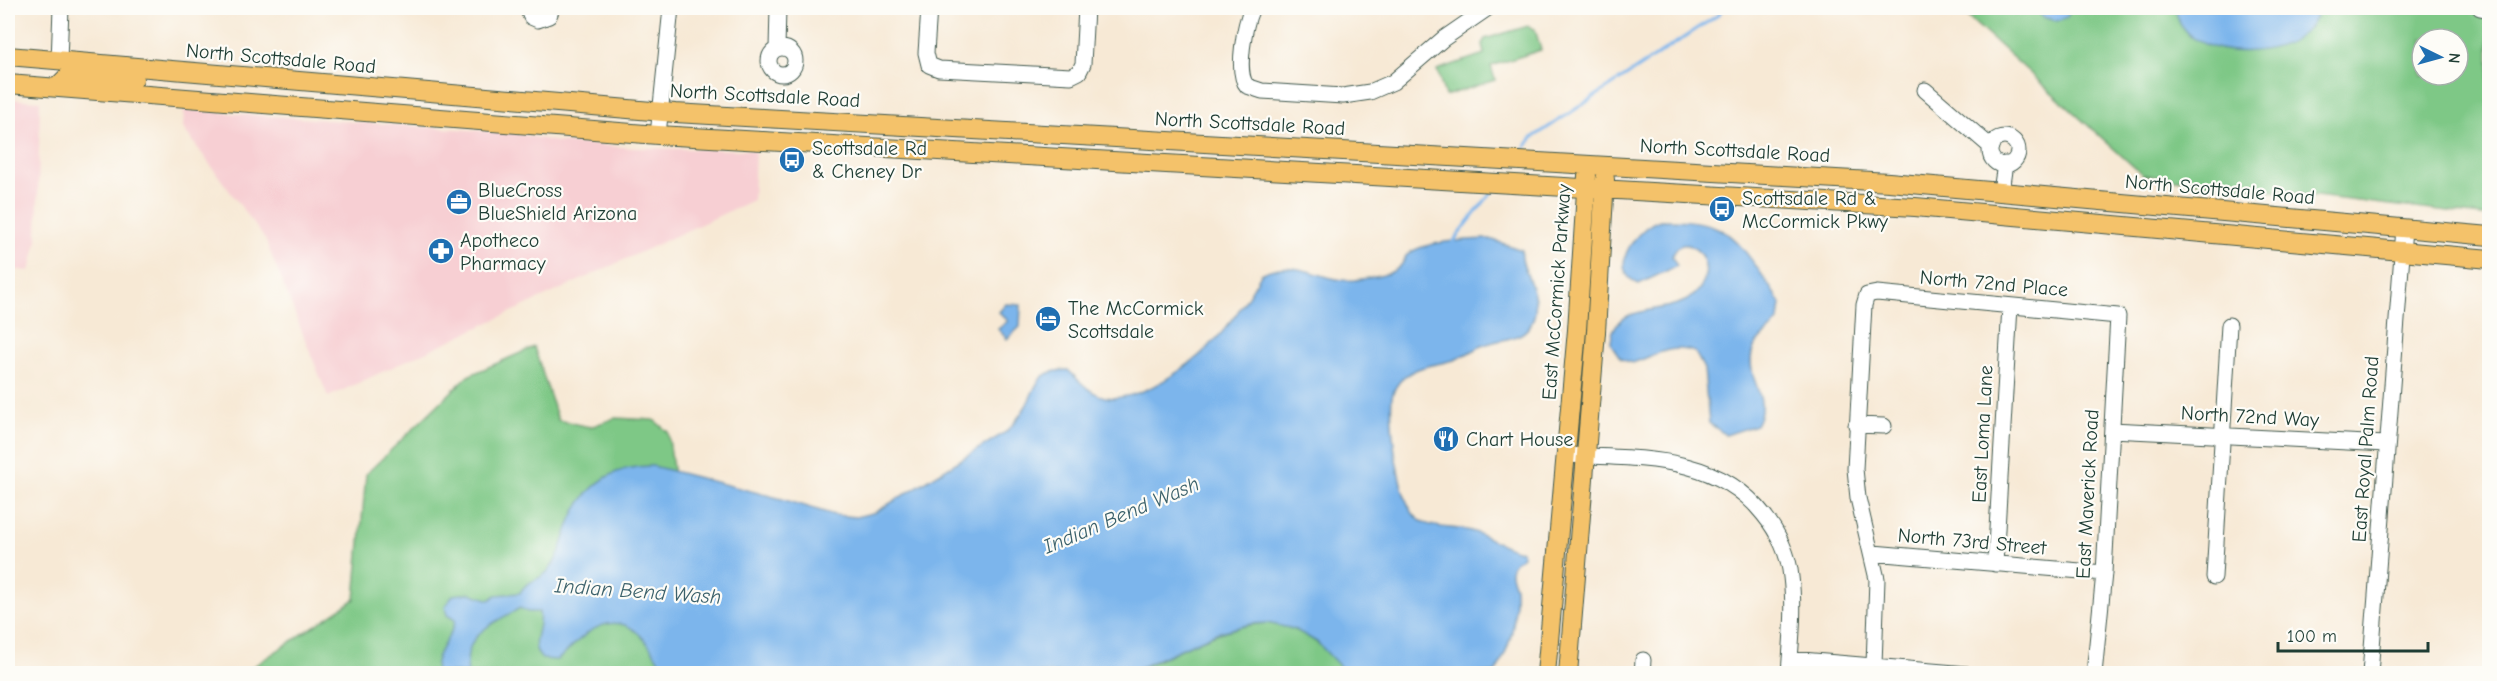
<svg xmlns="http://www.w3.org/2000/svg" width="2497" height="681" font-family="'Comic Neue',sans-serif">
  <rect width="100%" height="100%" fill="#fdfcf7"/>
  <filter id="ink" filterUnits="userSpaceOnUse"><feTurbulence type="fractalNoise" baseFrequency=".0167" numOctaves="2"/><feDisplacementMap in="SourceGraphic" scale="12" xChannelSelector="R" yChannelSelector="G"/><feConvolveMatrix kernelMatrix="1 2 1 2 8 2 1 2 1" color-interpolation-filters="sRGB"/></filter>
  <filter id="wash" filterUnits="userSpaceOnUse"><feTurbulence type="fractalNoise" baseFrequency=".008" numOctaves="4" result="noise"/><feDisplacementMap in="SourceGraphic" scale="24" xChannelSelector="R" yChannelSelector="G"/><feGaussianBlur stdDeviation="1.35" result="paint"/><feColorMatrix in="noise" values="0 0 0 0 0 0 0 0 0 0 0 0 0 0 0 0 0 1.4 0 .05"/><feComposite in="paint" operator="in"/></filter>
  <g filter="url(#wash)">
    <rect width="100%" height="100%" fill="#f7e9d5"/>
    <path fill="#f7cfd3" d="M8,99L40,101L37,241L30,271L8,269Z
      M184,110L514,133L557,142L634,148L748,150L755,151L753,200L328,397L265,239L183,128Z"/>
    <path fill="#7ec886" stroke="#4e825d" stroke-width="1.5" fill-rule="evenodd" d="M1958,8H2489V217L2143,175ZM2422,39H2458V75H2422Z
      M1528,26L1535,29L1541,50L1491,66L1495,80L1445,96L1437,70L1484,54L1482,44L1485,39Z
      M534,347L558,420L590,427L615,418L654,420L668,432L691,599L947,674H242L355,599L366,474L468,376Z
      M1267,623C1301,626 1327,647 1346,673L1128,674C1174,655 1216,626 1267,623Z"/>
    <path fill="#7bb5ec" stroke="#4d7990" stroke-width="1.5" d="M2036,8H2072L2067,17L2057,21L2042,17Z
      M2176,8H2318C2310,65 2178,67 2176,8Z
      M1660,220C1678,220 1697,220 1715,227C1741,236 1766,282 1781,304C1780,309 1780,315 1779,319C1773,331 1756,338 1752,352C1746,382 1772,397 1756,425L1726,435L1709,423L1704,369L1695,352C1671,343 1654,356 1632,363L1621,359L1611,344C1611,297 1675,320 1698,291C1722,262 1682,225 1672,257L1677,266L1639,284C1605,270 1637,227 1660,220Z
      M1490,239L1522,250C1518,269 1546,296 1531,324C1521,341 1502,338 1487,344C1475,348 1465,356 1454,360C1437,365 1417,365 1403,378C1398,383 1393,390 1392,397C1389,422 1398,503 1418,519C1432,530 1455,526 1471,531C1488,536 1505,549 1522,551L1523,556C1517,560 1512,563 1511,570C1510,576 1514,583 1515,588C1516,621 1512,645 1495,673H1346L1317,642L1294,629L1267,623L1251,624L1216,633L1128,673H666C649,643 629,606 589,632C577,640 568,652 557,660L542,659C527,644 543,629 539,612H528L520,608C492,624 461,635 468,673H436C432,652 452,640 455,620L447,615L445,607L453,595L470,593L490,600L496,595L520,593C525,581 539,581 548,571C562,555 565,531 574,513C591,481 618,465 653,466L782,499L834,515L856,517L876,512L1006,432C1014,424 1020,416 1026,406C1039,382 1036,371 1068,370C1078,380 1091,394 1105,397C1140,403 1194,364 1216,339C1234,320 1249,296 1261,274C1295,255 1324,284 1355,280C1368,278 1394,276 1402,264C1405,259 1404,257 1409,253C1431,240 1465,240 1490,239Z
      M1006,304L1021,305L1020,327L1007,339L998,329L1008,321L999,312Z"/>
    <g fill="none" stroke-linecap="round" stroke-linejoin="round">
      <path stroke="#7bb5ec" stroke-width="3" d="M1519,155L1532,138L1718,15L1723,8
        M1452,243L1494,189"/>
    </g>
  </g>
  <g filter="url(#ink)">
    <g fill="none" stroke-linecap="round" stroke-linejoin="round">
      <g stroke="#3f574c" stroke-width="17">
        <path id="minor" d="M527,8L531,17L538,20L549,16L552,8
          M929,8L926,53L929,65L939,69L1071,76L1079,72L1083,64L1086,8
          M1252,8C1245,23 1235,73 1247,86L1262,91L1343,96L1370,92L1393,82L1443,39L1488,8
          M2480,8L2490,10
          M769 61a13 13 0 1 1 26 0a13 13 0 1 1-26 0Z
          M777,49L778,8
          M59,61L61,8
          M1925,90L1991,147
          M658,135L671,8
          M1990 151a14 14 0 1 1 28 0a14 14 0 1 1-28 0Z
          M2001,191L2005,164
          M1856,425L1884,426
          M2112,430L2386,444
          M1566,455C1637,459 1716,453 1764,515C1778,532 1789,555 1791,577C1795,609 1791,642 1789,674
          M1873,553L2104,573
          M1995,564L2010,306
          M2214,577L2229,325
          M1790,659L1967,674
          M1874,665L1877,579L1858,498L1855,469L1864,305L1867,295L1877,293L2118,316L2104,573L2094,674
          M1642,674L1643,660
          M2370,674L2404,228"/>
      </g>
      <g stroke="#3f574c" stroke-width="20">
        <path id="major" d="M8,56L675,113L1889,182L2490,236
          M8,84L658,135L1915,207L2490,259
          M57,87L68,76L134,79
          M1546,674L1577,330L1587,176
          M1568,674L1596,332L1605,179"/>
      </g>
      <use href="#minor" stroke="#fff" stroke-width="15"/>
      <use href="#major" stroke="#f4c26a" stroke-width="18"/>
    </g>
  </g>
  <defs>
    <g id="bus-disc" transform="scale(1.35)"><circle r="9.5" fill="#1f6fb2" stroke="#fdfcf7"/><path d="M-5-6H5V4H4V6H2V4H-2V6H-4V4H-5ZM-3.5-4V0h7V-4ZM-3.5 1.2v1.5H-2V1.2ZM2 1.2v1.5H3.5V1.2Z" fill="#fff"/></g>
    <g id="office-disc" transform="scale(1.35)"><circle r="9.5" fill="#1f6fb2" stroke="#fdfcf7"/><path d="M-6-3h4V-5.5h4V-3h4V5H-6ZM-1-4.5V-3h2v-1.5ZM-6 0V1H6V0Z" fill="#fff"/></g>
    <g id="pharmacy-disc" transform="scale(1.35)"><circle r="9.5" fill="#1f6fb2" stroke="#fdfcf7"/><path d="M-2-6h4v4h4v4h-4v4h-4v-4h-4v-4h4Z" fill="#fff"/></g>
    <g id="hotel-disc" transform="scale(1.35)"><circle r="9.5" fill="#1f6fb2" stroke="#fdfcf7"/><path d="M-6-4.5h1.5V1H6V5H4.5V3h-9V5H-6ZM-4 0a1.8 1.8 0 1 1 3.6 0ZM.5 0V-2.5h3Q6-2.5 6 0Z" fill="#fff"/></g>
    <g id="restaurant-disc" transform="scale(1.35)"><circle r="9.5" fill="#1f6fb2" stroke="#fdfcf7"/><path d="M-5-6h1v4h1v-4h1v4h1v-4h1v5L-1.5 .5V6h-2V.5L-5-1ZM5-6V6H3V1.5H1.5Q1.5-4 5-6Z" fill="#fff"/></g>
  </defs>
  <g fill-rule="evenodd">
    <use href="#bus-disc" x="792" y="160"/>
    <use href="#office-disc" x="459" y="202"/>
    <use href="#bus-disc" x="1722" y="209"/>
    <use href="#pharmacy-disc" x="441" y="251"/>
    <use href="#hotel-disc" x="1048" y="319"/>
    <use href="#restaurant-disc" x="1446" y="439"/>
  </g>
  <g text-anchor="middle" stroke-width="4.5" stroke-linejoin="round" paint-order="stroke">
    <g font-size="20" fill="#1f3d34" stroke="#fdfcf7">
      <text transform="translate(281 58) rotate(5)" y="7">North Scottsdale Road</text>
      <text transform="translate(765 95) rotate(3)" y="7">North Scottsdale Road</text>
      <text transform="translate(1250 123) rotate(3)" y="7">North Scottsdale Road</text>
      <text transform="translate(1735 150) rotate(3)" y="7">North Scottsdale Road</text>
      <text transform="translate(2220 189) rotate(5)" y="7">North Scottsdale Road</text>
      <text transform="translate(1994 283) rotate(5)" y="7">North 72nd Place</text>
      <text transform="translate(1556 292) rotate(-86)" y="7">East McCormick Parkway</text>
      <text transform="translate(2250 416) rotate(3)" y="7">North 72nd Way</text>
      <text transform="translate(1982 434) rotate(-87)" y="7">East Loma Lane</text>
      <text transform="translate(2365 449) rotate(-86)" y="7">East Royal Palm Road</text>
      <text transform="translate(2087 494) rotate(-87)" y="7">East Maverick Road</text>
      <text transform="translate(1972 541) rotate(5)" y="7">North 73rd Street</text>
    </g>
    <g font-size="20" fill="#1f3d34" stroke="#fdfcf7" text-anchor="start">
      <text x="812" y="155">Scottsdale Rd<tspan x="812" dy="23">&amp; Cheney Dr</tspan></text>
      <text x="478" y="197">BlueCross<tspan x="478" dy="23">BlueShield Arizona</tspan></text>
      <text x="1742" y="205">Scottsdale Rd &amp;<tspan x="1742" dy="23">McCormick Pkwy</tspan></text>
      <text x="460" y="247">Apotheco<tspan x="460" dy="23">Pharmacy</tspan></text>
      <text x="1068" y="315">The McCormick<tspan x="1068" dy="23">Scottsdale</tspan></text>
      <text x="1466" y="446">Chart House</text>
    </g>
    <g font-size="21" font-style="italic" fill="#3b616b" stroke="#fdfcf7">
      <text transform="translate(1121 515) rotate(-23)" y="7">Indian Bend Wash</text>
      <text transform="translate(638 591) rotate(4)" y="7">Indian Bend Wash</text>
    </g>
  </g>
  <rect width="2497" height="681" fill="none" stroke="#fdfcf7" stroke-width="30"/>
  <g transform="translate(2440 57) rotate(95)"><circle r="28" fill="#fdfcf7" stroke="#a4b0a9" stroke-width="1.5"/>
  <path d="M0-4.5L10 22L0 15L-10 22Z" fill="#1f6fb2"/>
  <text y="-9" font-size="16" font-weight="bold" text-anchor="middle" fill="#1f3d34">N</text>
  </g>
  <path d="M2278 642v9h150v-9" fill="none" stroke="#1f3d34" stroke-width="3"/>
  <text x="2287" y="642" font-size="18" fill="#1f3d34" stroke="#fdfcf7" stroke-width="4.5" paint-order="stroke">100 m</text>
</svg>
